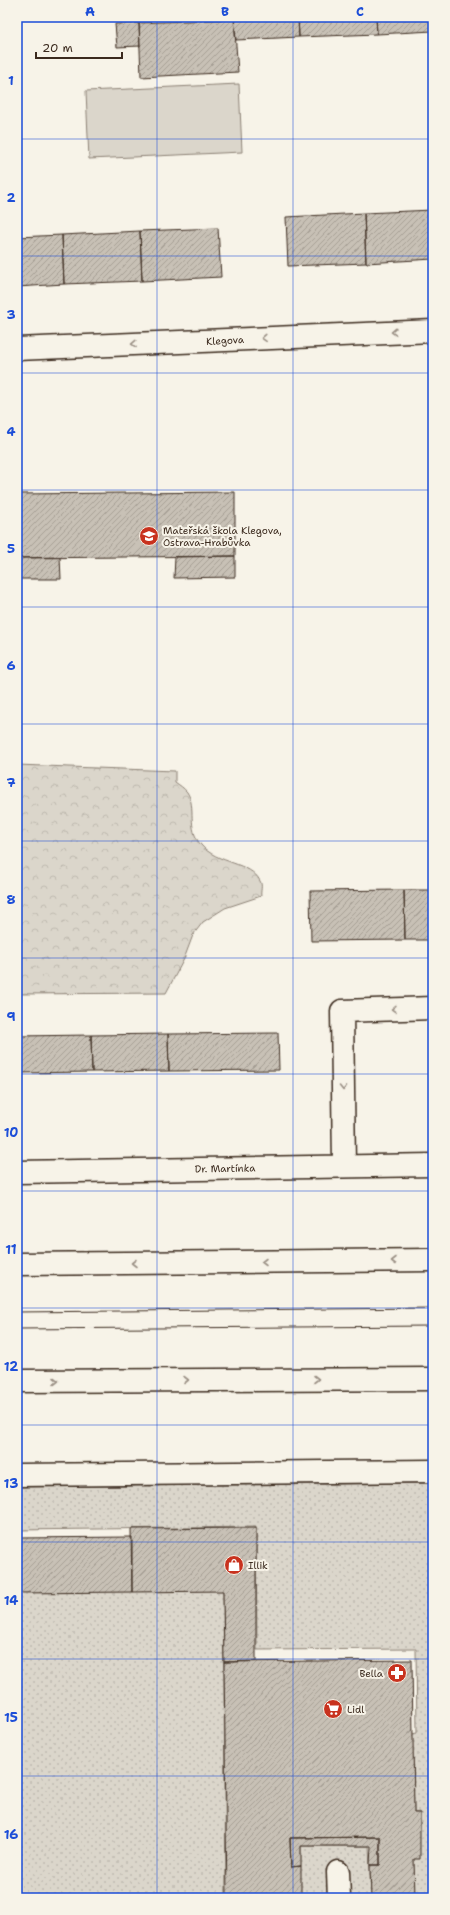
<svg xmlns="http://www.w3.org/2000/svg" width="450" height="1915" font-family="'Shantell Sans',sans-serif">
  <defs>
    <pattern id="grass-dots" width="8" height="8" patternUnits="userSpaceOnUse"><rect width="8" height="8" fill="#dbd6cb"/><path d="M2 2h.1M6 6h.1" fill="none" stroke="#bdb8ae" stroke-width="1.8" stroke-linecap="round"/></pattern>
    <pattern id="forest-crowns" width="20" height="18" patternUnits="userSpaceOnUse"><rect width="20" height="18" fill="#dbd6cb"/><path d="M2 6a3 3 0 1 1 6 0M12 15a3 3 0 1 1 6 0" fill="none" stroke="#bdb8ae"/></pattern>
    <pattern id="building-hatch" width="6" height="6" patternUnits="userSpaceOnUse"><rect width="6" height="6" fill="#c8c1b6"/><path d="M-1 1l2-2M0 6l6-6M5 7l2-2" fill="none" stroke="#a49d93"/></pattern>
  </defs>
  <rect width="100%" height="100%" fill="#f7f3e8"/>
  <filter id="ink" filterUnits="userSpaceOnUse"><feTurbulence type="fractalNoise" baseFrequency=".025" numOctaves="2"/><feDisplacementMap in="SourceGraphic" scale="8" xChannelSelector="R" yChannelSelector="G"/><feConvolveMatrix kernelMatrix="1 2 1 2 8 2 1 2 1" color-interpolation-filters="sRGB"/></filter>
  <g filter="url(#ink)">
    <path fill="url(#grass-dots)" stroke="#8b8074" d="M433,1483V1898H413V1858H419V1812L414,1813L412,1734L417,1733L416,1649L257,1650L256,1527L17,1530V1487Z
      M223,1590L226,1898H17V1592Z
      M301,1846H369L371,1898H300Z"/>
    <path fill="url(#forest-crowns)" stroke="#8b8074" d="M17,765L175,771V782C179,785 184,788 187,792C197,807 186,828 201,845C217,864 251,862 260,881C263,886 260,891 261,896L225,908L203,922L193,935L184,959L166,993L17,994Z"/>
    <path fill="#dbd6cb" stroke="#8b8074" d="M239,84L242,152L89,159L86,91Z"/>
    <path fill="url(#building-hatch)" stroke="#3b2a1e" d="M234,17H298L299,37L236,40Z
      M298,17H376L377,34L299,37Z
      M376,17H433V31L377,34Z
      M234,19L238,72L141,77L139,23Z
      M139,23L140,46L117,47L115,24Z
      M433,210V259L366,263L364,213Z
      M364,213L366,263L288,266L286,217Z
      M218,228L221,277L142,281L140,231Z
      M140,231L142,281L64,284L62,235Z
      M62,235L64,284L17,287V237Z
      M235,492V556L17,558V494Z
      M235,556V577L174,578L175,557Z
      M60,557L61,579H17V558Z
      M404,890L405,940L311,941L310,891Z
      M404,890H433V940H405Z
      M278,1033L279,1070L169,1071L168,1034Z
      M168,1034L169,1071L92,1072L91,1035Z
      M91,1035L92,1072L17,1073V1036Z
      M256,1528V1661L224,1662L223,1591L132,1592L131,1529Z
      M132,1537V1592L17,1593V1538Z
      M412,1660L414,1813H420V1859H414L415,1898H371L370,1865H380V1837L290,1838L291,1867L301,1866V1898H227L224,1662Z
      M380,1837V1865H370L371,1846H301V1866L291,1867L290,1838Z"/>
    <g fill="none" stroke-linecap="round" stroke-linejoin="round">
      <g stroke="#3b2a1e" stroke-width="25">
        <path id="minor" d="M17,349L433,331
          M344,1166L342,1011L433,1008
          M17,1172L433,1165
          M17,1264L433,1260
          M17,1381L433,1379
          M17,1475L433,1471
          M338,1872L339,1898"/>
      </g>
      <use href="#minor" stroke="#f7f3e8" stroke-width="22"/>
      <path stroke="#3b2a1e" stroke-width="1" d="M17,1312L433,1308
        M17,1329L433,1326"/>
    </g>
    <defs><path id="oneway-chevron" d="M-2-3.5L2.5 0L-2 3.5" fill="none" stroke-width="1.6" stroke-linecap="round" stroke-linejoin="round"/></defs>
    <g stroke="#998e83">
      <use href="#oneway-chevron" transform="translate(394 332) rotate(177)"/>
      <use href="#oneway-chevron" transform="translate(264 338) rotate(177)"/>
      <use href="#oneway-chevron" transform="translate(134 344) rotate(177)"/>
      <use href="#oneway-chevron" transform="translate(394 1009) rotate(179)"/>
      <use href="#oneway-chevron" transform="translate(343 1088) rotate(89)"/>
      <use href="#oneway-chevron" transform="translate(394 1261) rotate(180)"/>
      <use href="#oneway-chevron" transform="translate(264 1262) rotate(180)"/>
      <use href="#oneway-chevron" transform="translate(134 1263) rotate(180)"/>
      <use href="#oneway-chevron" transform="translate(316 1379)"/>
      <use href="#oneway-chevron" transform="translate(186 1380)"/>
      <use href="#oneway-chevron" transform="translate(56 1381)"/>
    </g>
  </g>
  <path fill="none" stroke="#1d4ed8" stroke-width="1" stroke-opacity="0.55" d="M157,17V1898M293,17V1898M17,139H433M17,256H433M17,373H433M17,490H433M17,607H433M17,724H433M17,841H433M17,958H433M17,1074H433M17,1191H433M17,1308H433M17,1425H433M17,1542H433M17,1659H433M17,1776H433"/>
  <defs>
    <g id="school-disc" transform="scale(1)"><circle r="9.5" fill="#c8321e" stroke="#f7f3e8"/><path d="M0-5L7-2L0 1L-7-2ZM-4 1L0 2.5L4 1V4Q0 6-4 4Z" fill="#fff"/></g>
    <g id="shop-disc" transform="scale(1)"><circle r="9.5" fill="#c8321e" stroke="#f7f3e8"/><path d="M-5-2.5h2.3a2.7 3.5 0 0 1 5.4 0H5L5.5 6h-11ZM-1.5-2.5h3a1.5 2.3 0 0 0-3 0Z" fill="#fff"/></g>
    <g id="pharmacy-disc" transform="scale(1)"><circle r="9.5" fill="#c8321e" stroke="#f7f3e8"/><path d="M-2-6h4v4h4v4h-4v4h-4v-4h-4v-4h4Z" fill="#fff"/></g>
    <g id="supermarket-disc" transform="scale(1)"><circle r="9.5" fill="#c8321e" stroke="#f7f3e8"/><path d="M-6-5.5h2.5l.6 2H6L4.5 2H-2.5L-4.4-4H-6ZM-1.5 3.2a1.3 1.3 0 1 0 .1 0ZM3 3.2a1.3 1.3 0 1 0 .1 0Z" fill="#fff"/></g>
  </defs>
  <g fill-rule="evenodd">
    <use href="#school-disc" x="149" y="536"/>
    <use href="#shop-disc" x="234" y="1565"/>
    <use href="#pharmacy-disc" x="397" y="1673"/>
    <use href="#supermarket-disc" x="333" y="1709"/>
  </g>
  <g text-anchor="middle" stroke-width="4" stroke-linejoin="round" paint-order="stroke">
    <g font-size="10" fill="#3b2a1e" stroke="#f7f3e8">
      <text transform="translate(225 340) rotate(-3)" y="4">Klegova</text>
      <text transform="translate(225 1168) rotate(-1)" y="4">Dr. Martínka</text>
    </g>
    <g font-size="10" fill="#3b2a1e" stroke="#f7f3e8" text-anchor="start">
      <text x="163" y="534">Mateřská škola Klegova,<tspan x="163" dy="12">Ostrava-Hrabůvka</tspan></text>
      <text x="248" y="1569">Illik</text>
      <text x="383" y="1677" text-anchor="end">Bella</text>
      <text x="347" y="1713">Lidl</text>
    </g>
  </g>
  <rect width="450" height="1915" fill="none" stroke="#f7f3e8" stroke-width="44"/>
  <path d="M36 52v6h86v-6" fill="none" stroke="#3b2a1e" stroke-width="2"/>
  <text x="42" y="52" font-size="12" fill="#3b2a1e" stroke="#f7f3e8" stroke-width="3" paint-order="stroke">20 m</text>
  <rect x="22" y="22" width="406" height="1871" fill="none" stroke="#1d4ed8" stroke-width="1.5"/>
  <g font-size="13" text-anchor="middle" font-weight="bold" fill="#1d4ed8">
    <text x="90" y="16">A</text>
    <text x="225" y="16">B</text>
    <text x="360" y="16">C</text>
    <text x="11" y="85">1</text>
    <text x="11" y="202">2</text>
    <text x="11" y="319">3</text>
    <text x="11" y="436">4</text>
    <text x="11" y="553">5</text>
    <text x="11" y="670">6</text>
    <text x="11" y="787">7</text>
    <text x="11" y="904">8</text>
    <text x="11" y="1021">9</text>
    <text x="11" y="1137">10</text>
    <text x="11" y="1254">11</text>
    <text x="11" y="1371">12</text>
    <text x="11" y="1488">13</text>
    <text x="11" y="1605">14</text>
    <text x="11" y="1722">15</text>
    <text x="11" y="1839">16</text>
  </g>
</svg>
